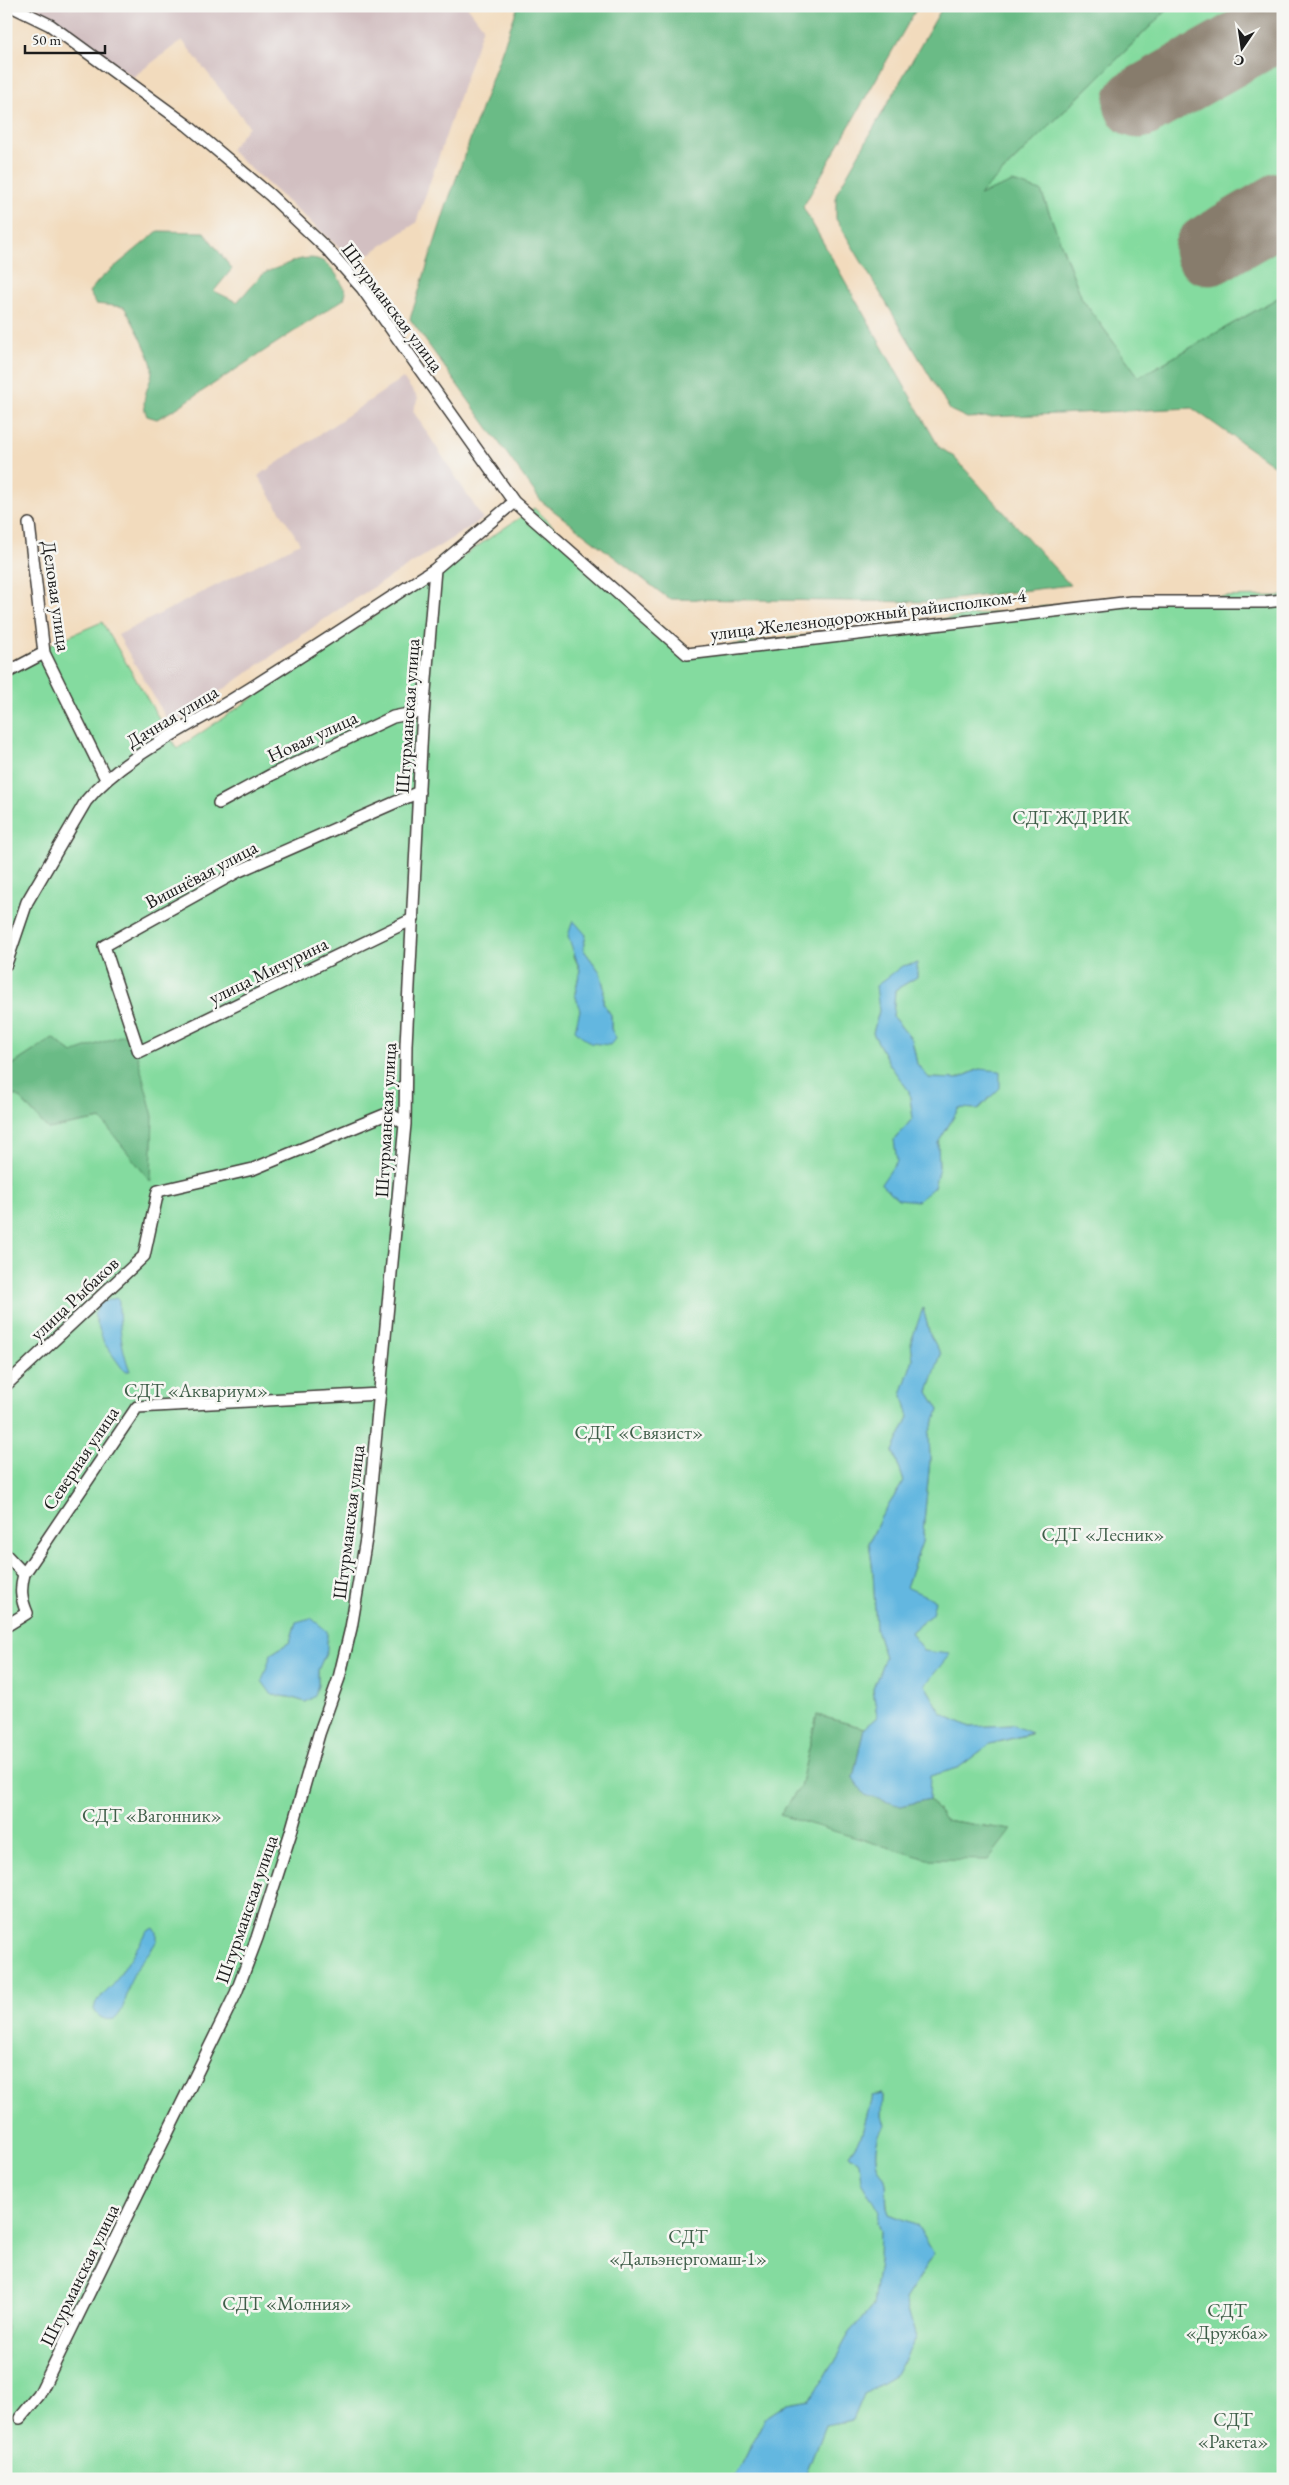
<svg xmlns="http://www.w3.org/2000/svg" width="1289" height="2485" font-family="'EB Garamond',serif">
  <rect width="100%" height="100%" fill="#f6f6f2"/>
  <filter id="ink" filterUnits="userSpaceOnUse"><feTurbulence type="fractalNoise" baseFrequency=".02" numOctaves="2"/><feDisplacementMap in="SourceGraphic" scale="10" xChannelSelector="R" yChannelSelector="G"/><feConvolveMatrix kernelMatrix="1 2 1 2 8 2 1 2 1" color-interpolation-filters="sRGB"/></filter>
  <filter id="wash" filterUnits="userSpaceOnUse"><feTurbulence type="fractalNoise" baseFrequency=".0096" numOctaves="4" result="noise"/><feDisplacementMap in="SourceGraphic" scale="20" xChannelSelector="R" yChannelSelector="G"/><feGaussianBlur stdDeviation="1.12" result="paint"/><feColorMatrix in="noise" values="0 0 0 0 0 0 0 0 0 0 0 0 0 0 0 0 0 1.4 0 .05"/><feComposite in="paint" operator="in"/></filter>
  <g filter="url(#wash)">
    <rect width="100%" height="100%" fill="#f2dbbd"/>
    <path fill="#d2bfc1" d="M34,6H467L483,27L416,223L356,263L230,150L249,126L182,40L133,77Z
      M403,378L418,398L413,411L483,519L342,607L171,726L118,635L300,543L258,476Z"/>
    <path fill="#84db9f" stroke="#507c5e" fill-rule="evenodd" d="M1171,6H1263L1134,80L1120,93L1142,130L1283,51V295L1139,377L1082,299L1041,191L978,196Z
      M534,508L657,624L691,650L1114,598L1283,596V2479H804L825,2425L853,2420L864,2394L896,2375L916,2338L905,2299L934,2254L917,2225L889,2214C885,2202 888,2191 885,2179C884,2174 879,2171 877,2166C874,2153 876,2135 884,2125L882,2116L883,2094L872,2096L861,2137L849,2155L859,2163L861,2181L880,2212L877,2222L880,2230L879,2262L873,2306L849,2334L822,2382L809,2399L788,2403L765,2418L740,2468L731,2479H6V1100L17,1095L48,1129L101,1119L151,1181L72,1053L53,1038L6,1069V666L32,652L102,622L177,749ZM586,935L583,949L600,972L604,988L603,1003L611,1015V1029L616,1038L576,1030L580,1010L575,993L580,970L574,956ZM917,963V977L895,990L893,1017L912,1040L917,1064L928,1078L957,1079L979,1069L1000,1088L979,1109L959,1108L938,1143L939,1167L894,1140L913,1118L909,1091L890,1065L873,1033L879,1011ZM923,1309L930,1335L941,1354L928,1392L939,1410L929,1433L930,1460L922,1542L906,1587L932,1614L911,1632L923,1651L925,1685L942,1714L970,1727L1012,1725L1031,1734L990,1744L958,1768L929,1776V1799L945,1820L1010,1830L780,1815L800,1787L817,1715L864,1728L877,1717L873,1689L885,1657L876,1629L873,1571L869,1543L881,1517L904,1481L893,1451L909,1417L902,1392L913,1359L911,1342ZM296,1622L327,1650L318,1670V1685L306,1702L289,1697L272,1695L271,1654L290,1642Z"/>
    <path fill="#6bbb86" stroke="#446c51" d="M518,6H918L803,207L939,447L953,456L1070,585L931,602L669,599L541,501L410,319L447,204Z
      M943,6H1171L979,195L1013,182L1041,191L1082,299L1139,377L1283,295V472L1192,408L967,418L950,410L836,219V194Z
      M158,231L204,232L232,269L214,291L237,302C245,294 252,284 261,276C266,271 275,269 282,266C316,250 330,258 346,292L344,299L175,409L157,419L147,416C138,396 153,385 152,367C152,358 130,316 124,307L96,304L89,292L100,279Z
      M131,1032L153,1116L151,1182L101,1119L48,1129L17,1095L6,1100V1069L53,1038L72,1053Z
      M817,1715L864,1728L853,1778L901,1806L929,1799L945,1820L1011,1830L988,1860L927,1859L780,1815L800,1787Z"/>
    <path fill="#64b7e0" stroke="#406a7e" d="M573,920L586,935L583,949L600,972L604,988L603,1003L611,1015V1029L616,1038L610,1045L590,1043L575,1030L580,1010L575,994L580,970L568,936Z
      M917,963V977L895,990L893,1017L912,1040L917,1064L929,1078L957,1079L980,1069L1000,1071V1088L978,1109L959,1108L938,1143L939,1167L934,1187L918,1201L898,1199L881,1184L897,1161L894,1140L913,1118L909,1091L890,1065L873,1033L879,1011L876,986L902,966Z
      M116,1298L119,1301C119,1326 121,1347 130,1371H124L104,1343L94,1314L100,1303Z
      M923,1308L930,1335L941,1354L928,1392L939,1410L929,1433L930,1460L922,1542L906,1587L935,1600L932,1614L911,1632L923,1651L950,1654L925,1685L942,1714L970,1727L1012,1725L1032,1733L990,1744L958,1768L930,1776L929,1799L901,1806L865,1795L853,1778L864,1728L877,1717L873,1689L885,1657L876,1629L873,1571L869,1543L881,1517L904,1481L893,1451L909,1417L902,1392L913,1359L911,1342Z
      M311,1618L327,1631V1650L318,1670V1685L315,1696L306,1702L289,1697L272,1695L262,1681L271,1654L290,1642L296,1622Z
      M154,1928L157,1932V1940C150,1954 137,1964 131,1980C125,1996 127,2007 114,2019C105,2021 97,2017 94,2009L96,2002L114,1984L147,1932Z
      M883,2094L882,2116L885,2125C876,2135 874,2153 877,2166C879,2171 884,2174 885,2179C888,2191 884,2202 889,2214L917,2225L934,2254L905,2299L916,2338L896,2375L864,2394L853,2420L825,2425L804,2479H731L740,2468L765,2418L788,2403L809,2399L822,2382L849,2334L873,2306L879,2262L880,2230L877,2222L879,2212L861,2181L859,2163L849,2155L861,2137L872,2096Z"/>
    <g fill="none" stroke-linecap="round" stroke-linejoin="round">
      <path stroke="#877c6c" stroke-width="71" d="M1139,103L1283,22
        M1209,250L1283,207"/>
    </g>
  </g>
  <g filter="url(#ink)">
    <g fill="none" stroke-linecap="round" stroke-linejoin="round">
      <g stroke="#3c3934" stroke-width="14">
        <path id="street" d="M11,6L50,25L187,125L270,195L328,250L362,288L514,502L687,654L1131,602H1265L1283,600
          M29,524L44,653L106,779
          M6,673L44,653
          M219,803L271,775L393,717L423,711
          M413,919L139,1052L104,946L239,871L419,792
          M6,964L27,902L86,801C122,757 189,727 238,696C304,655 369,612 435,569
          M6,1385L144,1256L158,1191L253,1169L389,1113L405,1124
          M6,1555L24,1574
          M6,1626L27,1613C21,1599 20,1589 24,1574L137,1407L380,1394
          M20,2418L39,2395L236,1993L257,1938L291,1832L319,1734L339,1678L351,1628L366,1539L405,1124L406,1045L422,728L435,569L514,502"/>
      </g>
      <use href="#street" stroke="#fff" stroke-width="11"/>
    </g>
  </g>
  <g text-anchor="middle" stroke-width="5" stroke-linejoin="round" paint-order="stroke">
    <g font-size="19" fill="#1c1c1c" stroke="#f6f6f2">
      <text transform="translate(393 307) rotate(53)" y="7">Штурманская улица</text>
      <text transform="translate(57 596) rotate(82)" y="7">Деловая улица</text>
      <text transform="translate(868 614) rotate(-7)" y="7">улица Железнодорожный райисполком-4</text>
      <text transform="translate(172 716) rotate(-31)" y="7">Дачная улица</text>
      <text transform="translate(407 716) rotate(-86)" y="7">Штурманская улица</text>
      <text transform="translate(312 736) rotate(-25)" y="7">Новая улица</text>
      <text transform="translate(201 874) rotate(-28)" y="7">Вишнёвая улица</text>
      <text transform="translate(268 970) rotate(-26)" y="7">улица Мичурина</text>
      <text transform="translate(385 1120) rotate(-87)" y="7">Штурманская улица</text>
      <text transform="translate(74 1298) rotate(-43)" y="7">улица Рыбаков</text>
      <text transform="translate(80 1458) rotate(-56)" y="7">Северная улица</text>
      <text transform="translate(348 1522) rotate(-83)" y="7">Штурманская улица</text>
      <text transform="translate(246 1909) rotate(-71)" y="7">Штурманская улица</text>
      <text transform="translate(79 2275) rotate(-64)" y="7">Штурманская улица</text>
    </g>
    <g font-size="19" fill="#405f4a" stroke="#f6f6f2">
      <text x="1071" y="824">СДТ ЖД РИК</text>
      <text x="196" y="1397">СДТ «Аквариум»</text>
      <text x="639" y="1439">СДТ «Связист»</text>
      <text x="1103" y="1541">СДТ «Лесник»</text>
      <text x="152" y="1822">СДТ «Вагонник»</text>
      <text x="688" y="2243">СДТ<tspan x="688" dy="22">«Дальэнергомаш-1»</tspan></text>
      <text x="287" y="2310">СДТ «Молния»</text>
      <text x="1227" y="2317">СДТ<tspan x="1227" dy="22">«Дружба»</tspan></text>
      <text x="1233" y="2426">СДТ<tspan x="1233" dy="22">«Ракета»</tspan></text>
    </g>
  </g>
  <rect width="1289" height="2485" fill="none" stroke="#f6f6f2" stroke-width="25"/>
  <g transform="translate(1242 48) rotate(193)" stroke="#f6f6f2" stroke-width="4" paint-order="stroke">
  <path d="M0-4L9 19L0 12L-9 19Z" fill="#1c1c1c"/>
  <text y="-8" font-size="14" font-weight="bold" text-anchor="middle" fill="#1c1c1c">С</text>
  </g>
  <path d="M25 45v8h80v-8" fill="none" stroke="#1c1c1c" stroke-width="2.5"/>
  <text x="32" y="45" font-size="15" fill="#1c1c1c" stroke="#f6f6f2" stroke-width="4" paint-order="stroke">50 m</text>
</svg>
